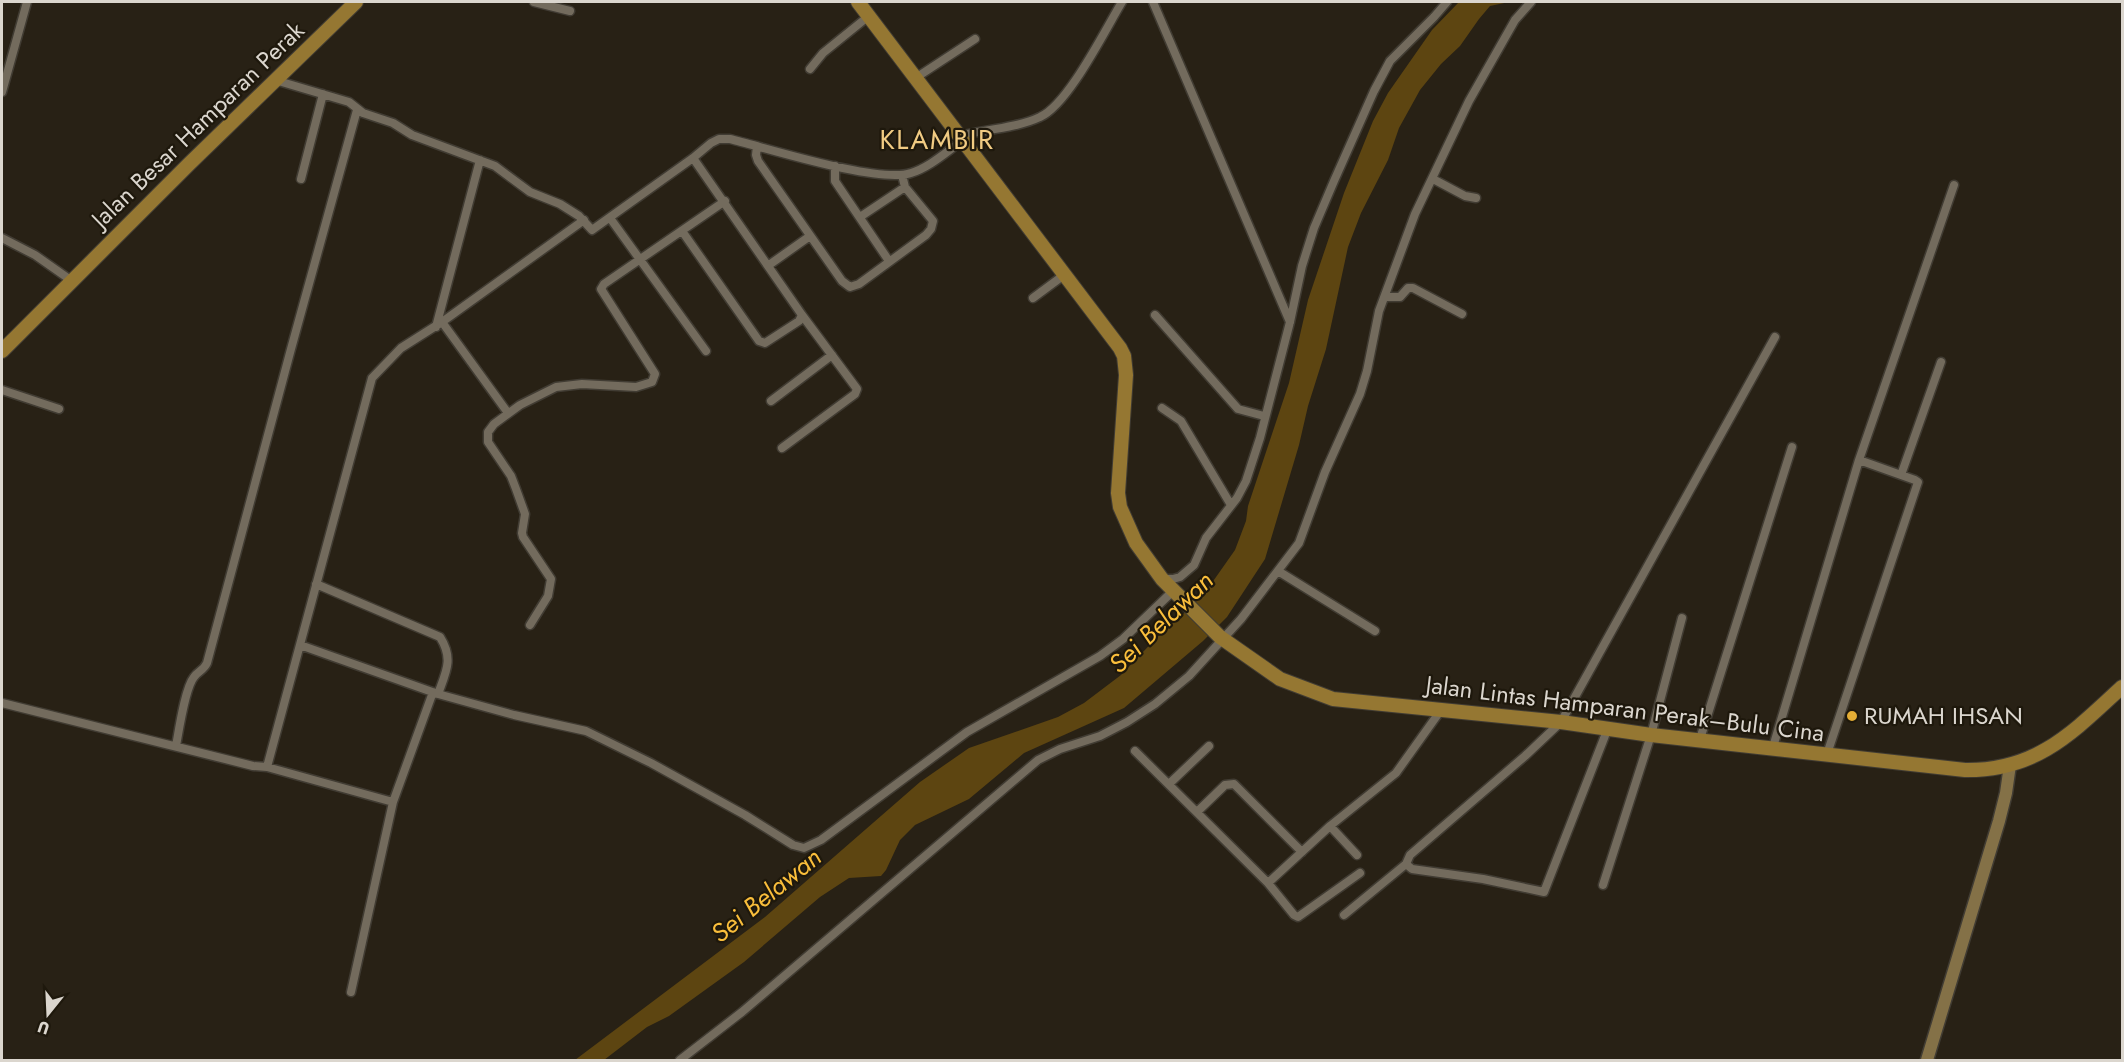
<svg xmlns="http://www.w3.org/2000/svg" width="2124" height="1062" font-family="Jost,sans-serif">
  <rect width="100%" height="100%" fill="#282115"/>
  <path fill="#5d4511" d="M1459,2H1509L1490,6L1479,19L1460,46L1441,64L1420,90L1399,128L1388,160L1361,213L1348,247L1326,349L1308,406L1299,445L1265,559L1227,617L1203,641L1124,708L1024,753L969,799L915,825L900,840L886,870L881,876L849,878L820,897L744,962L669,1016L647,1027L604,1060H575L765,917L920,782L969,748L1058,717L1084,703L1121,675L1164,630L1188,610L1209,587L1235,550L1246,521L1248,506L1289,383L1308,300L1344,193L1373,121L1388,93L1432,30Z"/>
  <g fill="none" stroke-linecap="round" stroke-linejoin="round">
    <g stroke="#413c33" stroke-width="11">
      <path id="street" d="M534,2L570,11
        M1153,2L1290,322
        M810,69L823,53L870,15
        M917,77L975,39
        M275,80L349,102L363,113L393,123L412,135L495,166L530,192L560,204L579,216L592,230L693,158L711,143L719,139H730C767,148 879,184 911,173C930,167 946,152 962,141
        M2,92L27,2
        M958,136C983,130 1017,128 1040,117C1068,105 1105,30 1122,2
        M757,146L756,155L758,161L842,281L850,287L859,284L926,235L931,229L933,221L905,187L902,175
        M693,158L802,315L857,389L855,394L782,448
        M835,166V181L889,261
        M301,179L323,94
        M1433,179L1465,196L1476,198
        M860,217L905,187
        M610,218L706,351
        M682,231L759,341L765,343L799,321L802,315
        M2,238L35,255L72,281
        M769,265L810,236
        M1385,297H1400L1408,288H1413L1462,314
        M1033,298L1064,275
        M1155,315L1238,409L1264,416
        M442,322L508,413
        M436,327L480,160
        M2,390L59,409
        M771,401L832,355
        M1162,408L1181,421L1231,505
        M1901,475L1941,362
        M1278,571L1375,631
        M1163,579H1173L1180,577L1194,565L1206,538L1237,498L1246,481L1260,438L1290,322L1302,266L1314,228L1334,181L1374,91L1390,61L1434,17L1447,2
        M316,584L440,637C454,659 446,672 438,694
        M530,625L548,596L551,579L523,537L522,533L525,514L516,489L511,476L488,442V432L494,424L520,405L556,387L582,384L636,387L652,382L655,374L601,289L604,284L725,201
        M300,645L438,694L514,715L586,731L651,763L745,815L793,845L804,848L821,840L967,732L1100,656L1123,639L1173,591
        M2,703L253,766L267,767L393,802
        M1700,739L1792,447
        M176,746C179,730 185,688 194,677C198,671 204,670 207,663L291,349L357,110
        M1773,747L1859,460L1954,185
        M1135,751L1268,883
        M1827,754L1918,482L1915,480L1859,460
        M267,767L372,378L401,348L442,322L584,220
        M1169,784L1209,746
        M1197,812L1225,785L1234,784L1302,852
        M1330,826L1357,855
        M1406,864L1412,869L1483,879L1544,892L1608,728
        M1360,873L1298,917L1294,915L1268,883L1330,826L1396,773L1441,710
        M1603,885L1651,735L1682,618
        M1344,915L1406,864L1410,855L1525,756L1561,722L1775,337
        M351,992L393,802L433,692
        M680,1060L742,1012L1038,760L1060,749L1100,736L1127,722L1155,704L1189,676L1241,619L1299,543L1325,472L1360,394L1367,371L1379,311L1415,214L1469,101L1515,20L1531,2"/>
    </g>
    <g stroke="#413c33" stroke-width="15">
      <path id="secondary" d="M1927,1060L1999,821L2006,793L2010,765"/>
    </g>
    <g stroke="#413c33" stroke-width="16">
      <path id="primary" d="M858,2L1120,348L1124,356L1126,375L1118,493L1120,507L1136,543L1162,579L1220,637L1280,679L1333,699L1561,722L1651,735L1965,770C2037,771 2073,732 2122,687
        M2,351L189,164L356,2"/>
    </g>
    <use href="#street" stroke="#736b5d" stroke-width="8"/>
    <use href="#secondary" stroke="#847147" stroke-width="12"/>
    <use href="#primary" stroke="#957732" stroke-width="14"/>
  </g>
  <circle fill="#e4ad35" stroke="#1e180c" stroke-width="2" cx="1852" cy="716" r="6"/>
  <g text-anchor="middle" stroke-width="4.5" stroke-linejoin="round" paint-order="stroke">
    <g font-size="24" fill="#dbd6ce" stroke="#1e180c">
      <text transform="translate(198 125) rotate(-44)" y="8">Jalan Besar Hamparan Perak</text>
      <text transform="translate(1625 709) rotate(7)" y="8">Jalan Lintas Hamparan Perak–Bulu Cina</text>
    </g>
    <g font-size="24" fill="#dbd6ce" stroke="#1e180c" text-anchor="start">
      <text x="1864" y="724">RUMAH IHSAN</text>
    </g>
    <g font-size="26" font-style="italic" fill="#fabe3b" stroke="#1e180c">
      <text transform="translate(1161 622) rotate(-44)" y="9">Sei Belawan</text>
      <text transform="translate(766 895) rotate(-39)" y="9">Sei Belawan</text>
    </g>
    <g font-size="27" letter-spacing="1.5" fill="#f1cb83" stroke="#1e180c">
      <text x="937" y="149">KLAMBIR</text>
    </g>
  </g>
  <rect width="2124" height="1062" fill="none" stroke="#dbd6ce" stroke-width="6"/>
  <g transform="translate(48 1014) rotate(198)" stroke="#1e180c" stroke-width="4.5" paint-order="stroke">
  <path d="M0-4.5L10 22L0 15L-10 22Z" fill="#dbd6ce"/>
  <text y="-9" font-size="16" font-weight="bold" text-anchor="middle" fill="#dbd6ce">U</text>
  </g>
</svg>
